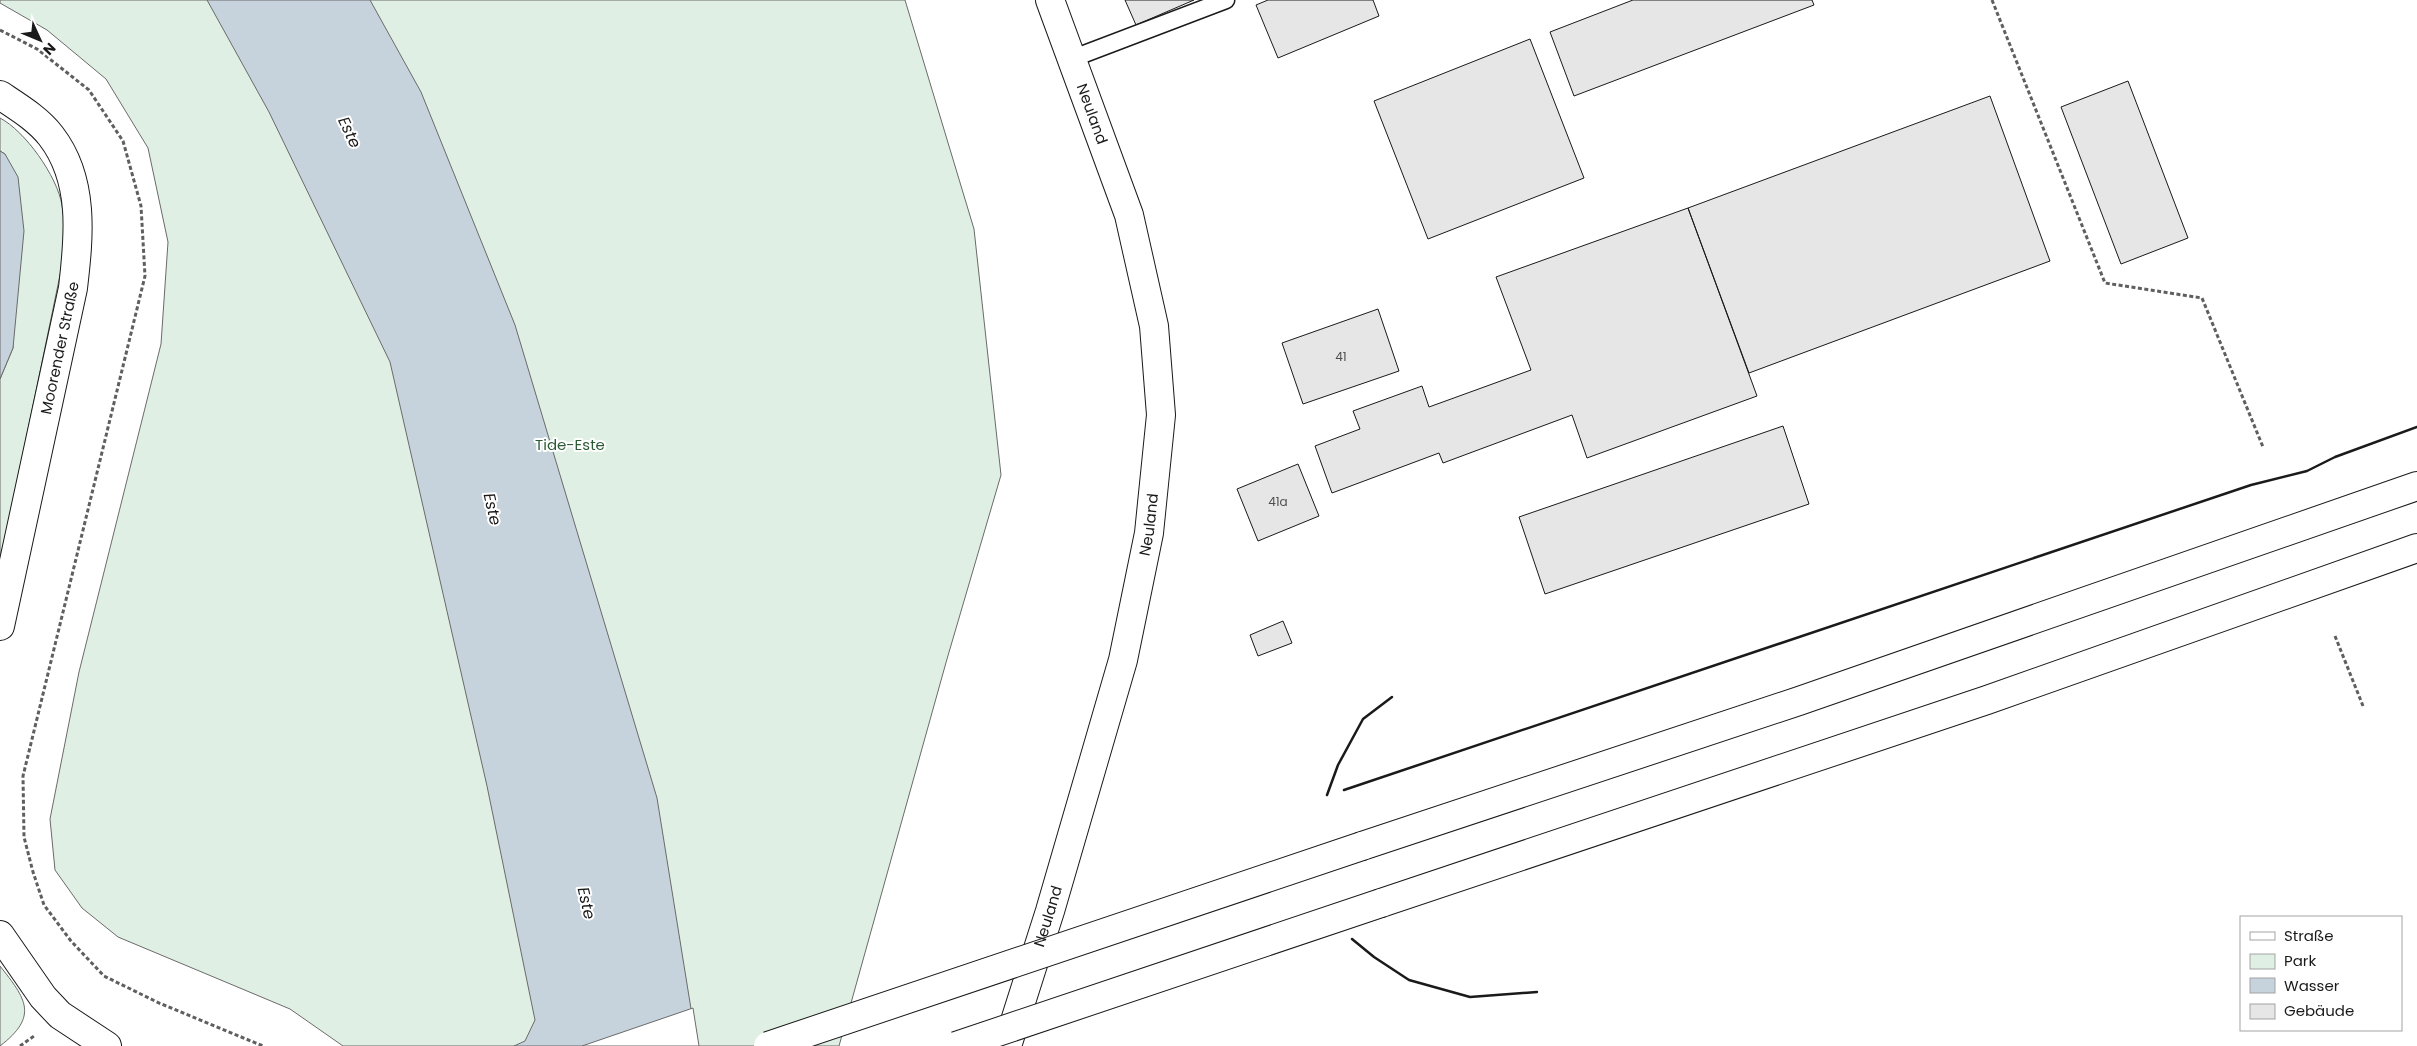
<svg xmlns="http://www.w3.org/2000/svg" width="2417" height="1046" font-family="Poppins,sans-serif">
  <rect width="100%" height="100%" fill="#fff"/>
  <path fill="#e0efe3" stroke="#6a6a6a" d="M0,0H905L974,229L1001,475L947,659L839,1046H343L290,1009L118,937L82,908L55,870L50,819L79,672L161,344L168,242L148,148L106,79L47,30L0,3Z
    M0,118C25,131 57,176 62,205C65,220 64,236 65,251L0,565V379L13,348L5,154L0,151Z
    M0,966C26,999 39,1016 0,1046Z"/>
  <path fill="#c6d2dc" stroke="#6a6a6a" d="M207,0H370L421,92L515,325L657,798L697,1046H514L525,1041L535,1020L487,786L390,362L269,112Z
    M0,151L5,154L18,177L24,231L13,348L0,379Z"/>
  <path fill="#fff" stroke="#6a6a6a" d="M693,1008L699,1046H582Z"/>
  <path fill="#e6e6e6" stroke="#1a1a1a" d="M1125,0H1194L1136,25Z
    M1268,0H1373L1379,16L1278,58L1256,5Z
    M1633,0H1812L1814,5L1574,96L1550,32Z
    M1530,39L1584,178L1428,239L1374,101Z
    M2128,81L2188,238L2121,264L2061,107Z
    M1990,96L2050,261L1749,373L1688,208Z
    M1688,208L1757,396L1587,458L1572,415L1443,463L1439,453L1332,493L1315,446L1360,429L1353,411L1422,386L1429,407L1531,370L1496,277Z
    M1378,309L1399,371L1303,404L1282,343Z
    M1783,426L1809,504L1545,594L1519,517Z
    M1298,464L1319,516L1258,541L1237,489Z
    M1283,621L1292,643L1258,656L1250,635Z"/>
  <g fill="none" stroke-linecap="round" stroke-linejoin="round">
    <g stroke="#1a1a1a" stroke-width="19">
      <path id="lane" d="M1071,59L1226,0"/>
    </g>
    <g stroke="#1a1a1a" stroke-width="30">
      <g id="secondary">
        <path d="M0,95C18,107 38,119 51,136C85,180 79,237 73,288L0,626"/>
        <path d="M0,935L43,997L60,1015L107,1046"/>
        <path id="s1" d="M1007,1046L1050,911L1123,660L1149,533L1161,415L1154,326L1129,215L1050,0"/>
      </g>
    </g>
    <g stroke="#1a1a1a" stroke-width="30">
      <path id="highway" d="M1362,846L1799,701L2417,486
        M1381,903L1987,700L2417,548"/>
    </g>
    <path stroke="#5f5f5f" stroke-width="3" stroke-dasharray="4 2.5" stroke-linecap="butt" d="M1992,0L2105,283L2202,298L2263,447
      M0,30L37,49L89,90L123,141L141,206L145,276L23,776L24,837L33,872L44,905L71,941L104,976L159,1003L263,1046
      M2335,636L2363,706
      M20,1046L34,1036"/>
    <use href="#lane" stroke="#fff" stroke-width="16"/>
    <use href="#secondary" stroke="#fff" stroke-width="28"/>
    <use href="#highway" stroke="#fff" stroke-width="28"/>
    <g stroke="#1a1a1a" stroke-width="30" stroke-linecap="butt">
      <path id="highway-bridge" d="M768,1046L1362,846
        M956,1046L1381,903"/>
    </g>
    <use href="#highway-bridge" stroke="#fff" stroke-width="28"/>
    <path stroke="#1a1a1a" stroke-width="2.5" d="M1344,790L2251,485L2307,471L2335,457L2417,427
      M1327,795L1338,765L1363,719L1392,697
      M1352,939L1374,957L1409,980L1470,997L1537,992"/>
  </g>
  <g text-anchor="middle" stroke-width="4" stroke-linejoin="round" paint-order="stroke">
    <g font-size="12" fill="#4d4d4d">
      <text x="1341" y="361">41</text>
      <text x="1278" y="506">41a</text>
    </g>
    <g font-size="15" fill="#1a1a1a" stroke="#fff">
      <text transform="translate(1092 114) rotate(70)" y="5">Neuland</text>
      <text transform="translate(60 348) rotate(-78)" y="5">Moorender Straße</text>
      <text dy="5" stroke="none"><textPath href="#s1" startOffset="541">Neuland</textPath></text>
      <text dy="5" stroke="none"><textPath href="#s1" startOffset="136">Neuland</textPath></text>
    </g>
    <g font-size="15" fill="#2b5a34" stroke="#fff">
      <text x="570" y="450">Tide-Este</text>
    </g>
    <g font-size="16" font-style="italic" fill="#1a1a1a" stroke="#fff">
      <text transform="translate(350 132) rotate(65)" y="6">Este</text>
      <text transform="translate(493 509) rotate(77)" y="6">Este</text>
      <text transform="translate(587 903) rotate(77)" y="6">Este</text>
    </g>
  </g>
  <rect x="2240" y="916" width="162" height="115" fill="#ffffff" stroke="#a3a3a3"/>
  <rect x="2250" y="932" width="25" height="8" fill="#ffffff" stroke="#a3a3a3"/>
  <text x="2284" y="941" font-size="15" fill="#1a1a1a">Straße</text>
  <rect x="2250" y="954" width="25" height="15" fill="#e0efe3" stroke="#a3a3a3"/>
  <text x="2284" y="966" font-size="15" fill="#1a1a1a">Park</text>
  <rect x="2250" y="978" width="25" height="15" fill="#c6d2dc" stroke="#a3a3a3"/>
  <text x="2284" y="991" font-size="15" fill="#1a1a1a">Wasser</text>
  <rect x="2250" y="1004" width="25" height="15" fill="#e6e6e6" stroke="#a3a3a3"/>
  <text x="2284" y="1016" font-size="15" fill="#1a1a1a">Gebäude</text>
  <g transform="translate(40 40) rotate(134)" stroke="#ffffff" stroke-width="4" paint-order="stroke">
  <path d="M0-4L9 19L0 12L-9 19Z" fill="#1a1a1a"/>
  <text y="-8" font-size="14" font-weight="bold" text-anchor="middle" fill="#1a1a1a">N</text>
  </g>
</svg>
